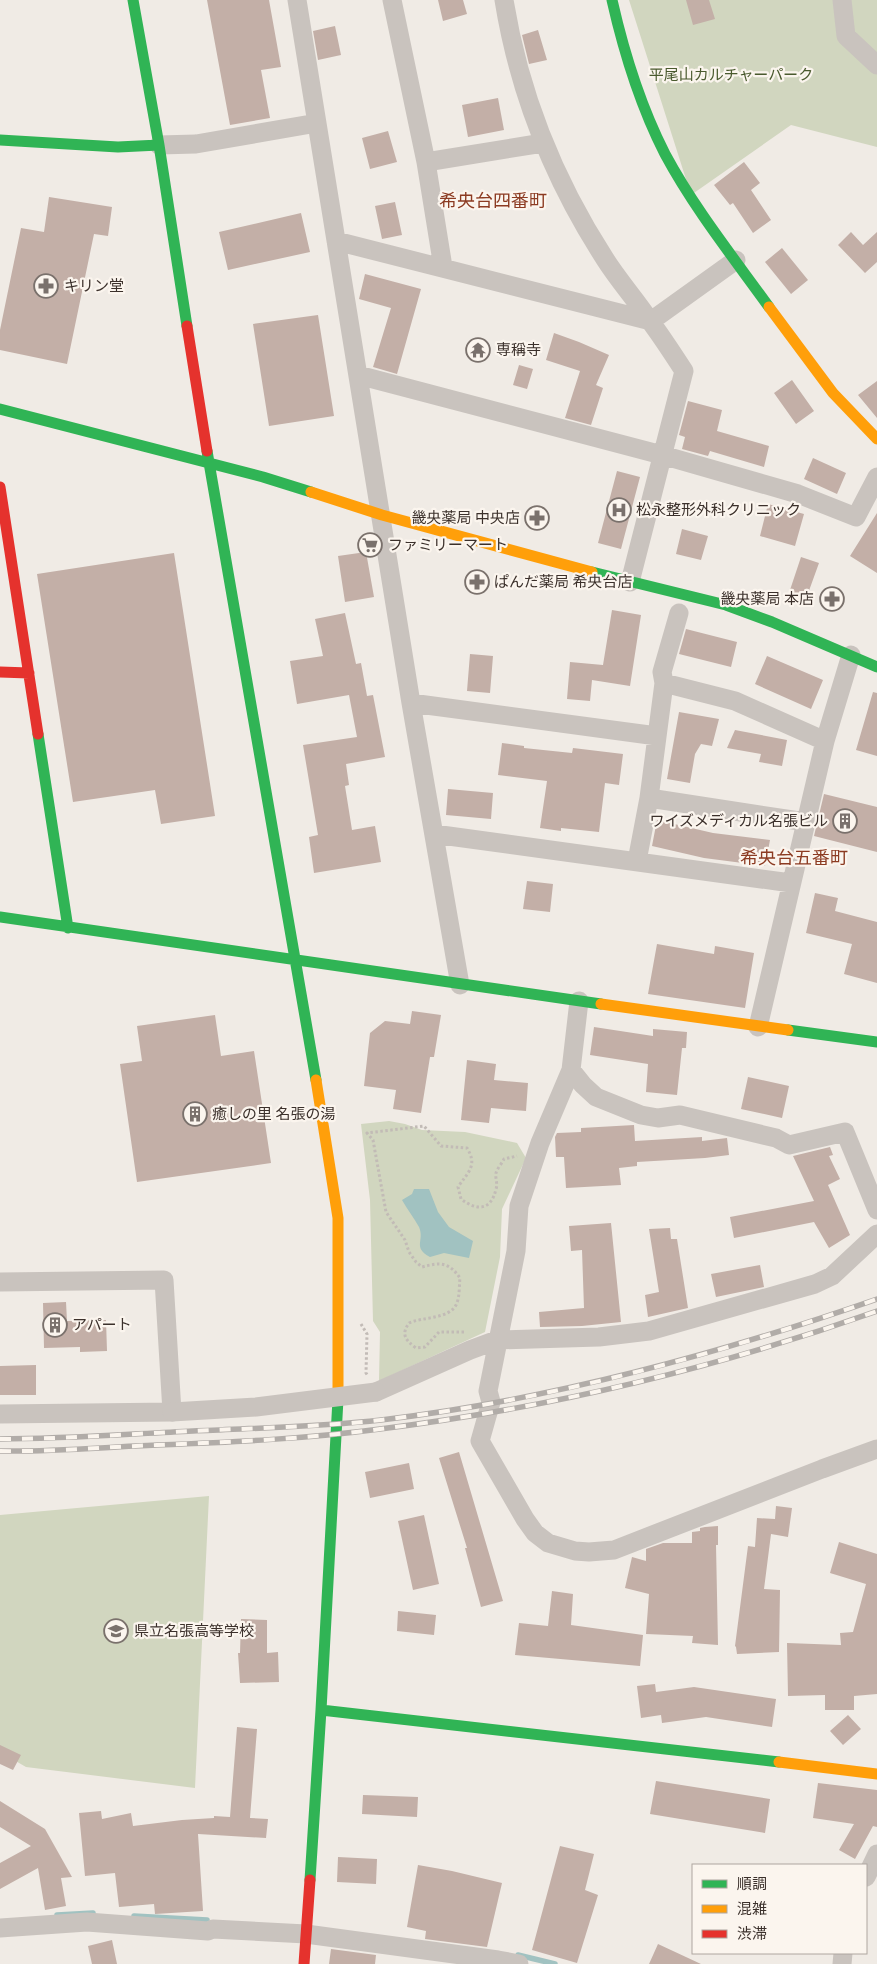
<svg xmlns="http://www.w3.org/2000/svg" width="877" height="1964" font-family="'IBM Plex Sans','Noto Sans JP',sans-serif">
  <rect width="100%" height="100%" fill="#f0ebe5"/>
  <path fill="#d1d6bf" d="M629,0H877V147L791,125L691,195Z
    M389,1121L405,1124L422,1130L465,1132L517,1143L526,1158L502,1209L500,1257L485,1332L379,1381L380,1332L373,1321L370,1200L361,1124Z
    M209,1496L195,1788L26,1767L0,1752V1515Z"/>
  <path fill="#a1c2c1" d="M414,1189H429L438,1212L449,1227L473,1241L469,1258L444,1253L430,1257C412,1247 425,1241 419,1227C414,1218 407,1209 402,1200L412,1194Z"/>
  <g fill="none" stroke-linecap="round" stroke-linejoin="round">
    <path stroke="#a1c2c1" stroke-width="5.5" d="M57,1915L93,1913
      M134,1916L207,1920
      M518,1955L555,1964"/>
  </g>
  <path fill="#c3afa7" d="M207,0H269L281,67L261,70L270,118L230,125Z
    M438,0H463L467,14L443,21Z
    M686,0H709L715,19L693,25Z
    M335,26L341,55L318,60L313,31Z
    M538,30L547,60L529,64L522,35Z
    M498,98L504,130L468,137L462,105Z
    M388,131L397,162L370,169L362,138Z
    M744,162L760,183L751,190L771,220L753,233L733,203L730,205L714,185Z
    M49,197L112,207L108,236L94,234L67,364L0,350V330L21,228L44,232Z
    M395,202L402,235L382,239L375,206Z
    M301,213L310,252L228,270L219,232Z
    M851,232L863,245L877,232V262L865,273L838,245Z
    M782,248L808,280L791,294L765,262Z
    M365,274L421,289L397,374L373,367L391,308L359,299Z
    M318,315L334,416L269,426L253,324Z
    M554,333L579,342L609,355L596,385L603,388L591,425L565,418L580,371L546,360Z
    M519,365L533,369L527,389L513,385Z
    M792,380L814,411L796,424L774,393Z
    M877,381V418L858,395Z
    M688,401L722,410L717,431L769,446L764,467L710,451L708,456L682,449L685,437L679,435Z
    M813,458L846,473L837,494L804,479Z
    M617,471L640,477L621,549L598,543Z
    M768,504L804,514L795,546L760,536Z
    M877,513V573L850,556Z
    M682,529L708,536L701,560L676,554Z
    M366,552L374,597L345,602L338,556Z
    M174,553L215,816L161,824L155,790L73,802L37,574Z
    M801,557L819,563L806,599L789,593Z
    M612,610L641,615L630,686L592,680L590,701L567,699L570,662L603,665Z
    M345,613L356,664L361,663L367,696L373,695L385,757L346,764L349,785L345,786L352,830L375,826L381,862L314,873L309,837L318,835L303,745L357,737L349,695L297,704L290,661L323,656L315,619Z
    M686,629L737,642L731,667L679,654Z
    M470,654L493,656L490,693L467,691Z
    M767,656L823,680L811,709L755,684Z
    M873,692L877,693V756L856,750Z
    M679,712L719,719L712,746L701,744L695,754L690,783L667,779Z
    M735,730L787,740L782,766L759,762L761,754L727,748Z
    M502,743L524,746V748L572,753L573,748L623,754L619,785L605,783L599,832L561,828V831L540,828L547,781L498,775Z
    M448,789L493,793L491,819L446,815Z
    M824,794L877,807V852L814,836Z
    M657,820L713,833L770,840L765,866L704,858L652,846Z
    M527,881L553,884L550,912L523,909Z
    M815,893L838,898L835,911L877,922V983L844,974L852,944L806,933Z
    M657,944L714,954L715,946L754,953L745,1008L648,994Z
    M412,1011L441,1015L434,1057H430L421,1113L393,1109L396,1090L364,1086L370,1033L385,1021L410,1024Z
    M215,1015L221,1056L254,1051L271,1163L137,1182L120,1064L142,1061L137,1026Z
    M594,1027L653,1036V1029L687,1032L686,1048H682L677,1095L646,1092L648,1064L590,1055Z
    M467,1060L496,1064L494,1080L528,1083L526,1111L491,1108L489,1123L461,1120Z
    M748,1077L789,1086L782,1118L741,1109Z
    M634,1125L635,1141L702,1137V1141L727,1138L729,1155L705,1158L637,1162V1166L619,1168L621,1185L566,1188L564,1157H556L555,1137L557,1133L581,1132V1128Z
    M830,1147L833,1155L829,1156L840,1179L828,1185L850,1235L829,1248L814,1222L734,1238L730,1217L814,1201L793,1156Z
    M611,1223L621,1322L582,1326L540,1327L539,1312L584,1308L582,1250L571,1251L569,1226Z
    M670,1228L671,1239H677L688,1308L648,1317L645,1295L659,1292L649,1229Z
    M760,1265L764,1287L716,1297L711,1274Z
    M66,1302L67,1321L106,1320L107,1351L80,1352V1347L44,1348L43,1303Z
    M36,1365V1395H0V1366Z
    M459,1452L503,1601L481,1607L465,1548H467L439,1458Z
    M409,1463L414,1489L370,1498L365,1472Z
    M776,1506L792,1508L788,1537L771,1534L764,1589L780,1590L779,1652L737,1654L736,1647L735,1646L748,1546L755,1547L757,1518L775,1519Z
    M424,1515L439,1584L413,1590L398,1521Z
    M718,1526V1545H716L718,1645L692,1643L693,1636L646,1634L649,1594L625,1588L632,1557L646,1561V1549L663,1543H692V1532L700,1531V1528L705,1527Z
    M839,1542L877,1554V1694L854,1696V1710H825V1695L788,1696L787,1643L841,1645L840,1633L853,1632L866,1584L830,1573Z
    M552,1591L573,1594L571,1625L643,1635L640,1666L515,1655L519,1623L548,1626Z
    M398,1611L436,1615L434,1635L397,1631Z
    M241,1619L267,1620V1653L278,1652L279,1682L240,1683L238,1653H240Z
    M655,1684L656,1692L694,1687L776,1699L772,1727L706,1717L662,1723L661,1715L641,1718L637,1686Z
    M848,1715L861,1729L843,1745L830,1731Z
    M237,1727L257,1729L250,1818L268,1819L266,1838L198,1834L203,1911L155,1914L154,1904L119,1907L115,1873L85,1876L79,1813L101,1811L102,1819L131,1813L133,1826L182,1820L214,1818V1816L230,1817Z
    M0,1745L21,1755L13,1770L0,1764Z
    M656,1781L770,1799L765,1833L650,1814Z
    M818,1783L877,1790V1827L873,1826L855,1859L839,1850L854,1824L813,1818Z
    M363,1795L418,1797L417,1817L362,1814Z
    M0,1801L45,1829L72,1877L61,1878L66,1906L45,1910L38,1868L0,1889V1863L31,1846L0,1827Z
    M560,1846L594,1854L585,1890L598,1895L577,1963L532,1950Z
    M338,1857L377,1859L376,1884L337,1882Z
    M418,1865L452,1871L502,1883L487,1947L425,1939L426,1931L407,1927Z
    M112,1940L117,1964H92L88,1946Z
    M658,1944L701,1964H649Z
    M331,1949L376,1955L375,1964H329Z"/>
  <g fill="none" stroke-linecap="round" stroke-linejoin="round">
    <path stroke="#c2bbb6" stroke-width="3" stroke-dasharray="2.5 2.5" stroke-linecap="butt" d="M361,1324L367,1334L366,1373L368,1376
      M464,1332H439L425,1347L416,1348C405,1340 401,1334 409,1323C422,1317 449,1319 456,1305C460,1297 459,1286 460,1278C449,1262 440,1262 422,1267L416,1262L409,1252L405,1240L386,1212L373,1140L367,1133L424,1126L441,1146L467,1148C478,1166 468,1172 458,1187L461,1199C477,1211 491,1211 496,1189C498,1184 495,1178 496,1173C497,1169 502,1163 504,1159L517,1156"/>
    <path stroke="#c9c3be" stroke-width="19" d="M297,0L411,703L460,985
      M392,0L426,162L443,267
      M504,0C519,93 554,180 605,259C619,281 636,300 650,321C662,337 673,354 684,371L630,582
      M842,0L846,36L877,65
      M159,145L196,144L317,123
      M426,162L543,143
      M336,241L651,321
      M651,321L736,260
      M358,375L662,455L798,494L856,517L877,477
      M664,683L735,701L825,741
      M411,703L657,736
      M649,798L806,822
      M434,834L791,883
      M637,861L649,798L664,683L662,672L679,613
      M579,1001L571,1070L540,1143L519,1206L516,1251L488,1391L491,1402L480,1441L525,1519L535,1533L548,1543L575,1551L589,1552L614,1550L822,1469L877,1449
      M758,1027L825,741L851,655
      M571,1070L583,1085L596,1097L641,1115L658,1118L680,1115L776,1138L789,1145L845,1132L877,1210
      M0,1282L164,1280L172,1412L0,1414
      M376,1392L470,1350L497,1340L599,1337L649,1331L815,1284L832,1276L877,1234
      M866,1877L877,1854
      M0,1928L87,1922L208,1931L213,1929L306,1934L498,1960L519,1964
      M842,1964L843,1953"/>
    <path stroke="#30b455" stroke-width="11" d="M133,0L159,145L187,326
      M612,0C624,53 640,105 665,154C694,208 733,257 769,307
      M0,140L118,147L159,145
      M0,409L263,477L311,492
      M207,451L316,1080
      M592,572L726,605L772,622L877,667
      M38,734L68,928
      M0,917L601,1004
      M788,1030L877,1042
      M321,1710L779,1762
      M310,1880L321,1710L338,1399"/>
    <path stroke="#ff9f0a" stroke-width="11" d="M769,307L833,393L877,439
      M311,492L382,515L592,572
      M601,1004L788,1030
      M316,1080L338,1218V1399
      M779,1762L877,1774"/>
    <path stroke="#e5322d" stroke-width="11" d="M187,326L207,451
      M0,487L38,734
      M0,672L29,673
      M304,1964L310,1880"/>
    <g stroke="#b1aca8" stroke-width="5.5">
      <path id="rail" d="M0,1439C64,1439 129,1434 193,1431C255,1428 319,1427 381,1420C550,1400 716,1355 877,1299
        M0,1451C52,1452 105,1447 157,1445C232,1442 306,1439 380,1429C549,1408 717,1368 877,1311"/>
    </g>
    <use href="#rail" stroke="#fbf5ee" stroke-width="4" stroke-dasharray="11" stroke-linecap="butt"/>
    <path stroke="#c9c3be" stroke-width="19" d="M172,1412L256,1407L376,1392"/>
  </g>
  <defs>
    <g id="pharmacy-ring" transform="scale(1.25)"><circle r="9.5" fill="#fbf5ee" stroke="#7a716c" stroke-width="1.5"/><path d="M-2-6h4v4h4v4h-4v4h-4v-4h-4v-4h4Z" fill="#7a716c"/></g>
    <g id="temple-ring" transform="scale(1.25)"><circle r="9.5" fill="#fbf5ee" stroke="#7a716c" stroke-width="1.5"/><path d="M0-6L5-2H3V0L6.5 2.5H4V6H1.5V3h-3V6H-4V2.5H-6.5L-3 0V-2H-5Z" fill="#7a716c"/></g>
    <g id="hospital-ring" transform="scale(1.25)"><circle r="9.5" fill="#fbf5ee" stroke="#7a716c" stroke-width="1.5"/><path d="M-5-5h3v3.5h4V-5h3V5h-3V1.5h-4V5h-3Z" fill="#7a716c"/></g>
    <g id="supermarket-ring" transform="scale(1.25)"><circle r="9.5" fill="#fbf5ee" stroke="#7a716c" stroke-width="1.5"/><path d="M-6-5.5h2.5l.6 2H6L4.5 2H-2.5L-4.4-4H-6ZM-1.5 3.2a1.3 1.3 0 1 0 .1 0ZM3 3.2a1.3 1.3 0 1 0 .1 0Z" fill="#7a716c"/></g>
    <g id="building-ring" transform="scale(1.25)"><circle r="9.5" fill="#fbf5ee" stroke="#7a716c" stroke-width="1.5"/><path d="M-4-6H4V6H1V3H-1V6H-4ZM-2.5-4.3h1.7v1.8h-1.7ZM.8-4.3h1.7v1.8H.8ZM-2.5-1h1.7V.8h-1.7ZM.8-1h1.7V.8H.8Z" fill="#7a716c"/></g>
    <g id="school-ring" transform="scale(1.25)"><circle r="9.5" fill="#fbf5ee" stroke="#7a716c" stroke-width="1.5"/><path d="M0-5L7-2L0 1L-7-2ZM-4 1L0 2.5L4 1V4Q0 6-4 4Z" fill="#7a716c"/></g>
  </defs>
  <g fill-rule="evenodd">
    <use href="#pharmacy-ring" x="46" y="286"/>
    <use href="#temple-ring" x="478" y="350"/>
    <use href="#hospital-ring" x="619" y="510"/>
    <use href="#pharmacy-ring" x="537" y="518"/>
    <use href="#supermarket-ring" x="370" y="545"/>
    <use href="#pharmacy-ring" x="477" y="582"/>
    <use href="#pharmacy-ring" x="832" y="599"/>
    <use href="#building-ring" x="845" y="821"/>
    <use href="#building-ring" x="195" y="1114"/>
    <use href="#building-ring" x="55" y="1325"/>
    <use href="#school-ring" x="116" y="1631"/>
  </g>
  <g text-anchor="middle" stroke-width="4.5" stroke-linejoin="round" paint-order="stroke">
    <g font-size="15" fill="#4a5a2e" stroke="#fbf5ee">
      <text x="731" y="80">平尾山カルチャーパーク</text>
    </g>
    <g font-size="15" fill="#3b302b" stroke="#fbf5ee" text-anchor="start">
      <text x="64" y="291">キリン堂</text>
      <text x="496" y="355">専稱寺</text>
      <text x="636" y="515">松永整形外科クリニック</text>
      <text x="520" y="523" text-anchor="end">畿央薬局 中央店</text>
      <text x="388" y="550">ファミリーマート</text>
      <text x="494" y="587">ぱんだ薬局 希央台店</text>
      <text x="814" y="604" text-anchor="end">畿央薬局 本店</text>
      <text x="828" y="826" text-anchor="end">ワイズメディカル名張ビル</text>
      <text x="212" y="1119">癒しの里 名張の湯</text>
      <text x="72" y="1330">アパート</text>
      <text x="134" y="1636">県立名張高等学校</text>
    </g>
    <g font-size="18" fill="#8c3b22" stroke="#fbf5ee">
      <text x="493" y="207">希央台四番町</text>
      <text x="794" y="864">希央台五番町</text>
    </g>
  </g>
  <rect x="692" y="1864" width="175" height="90" fill="#fbf5ee" stroke="#aea6a0"/>
  <rect x="702" y="1880" width="25" height="8" fill="#30b455" stroke="#aea6a0"/>
  <text x="737" y="1889" font-size="15" fill="#3b302b">順調</text>
  <rect x="702" y="1905" width="25" height="8" fill="#ff9f0a" stroke="#aea6a0"/>
  <text x="737" y="1914" font-size="15" fill="#3b302b">混雑</text>
  <rect x="702" y="1930" width="25" height="8" fill="#e5322d" stroke="#aea6a0"/>
  <text x="737" y="1939" font-size="15" fill="#3b302b">渋滞</text>
</svg>
